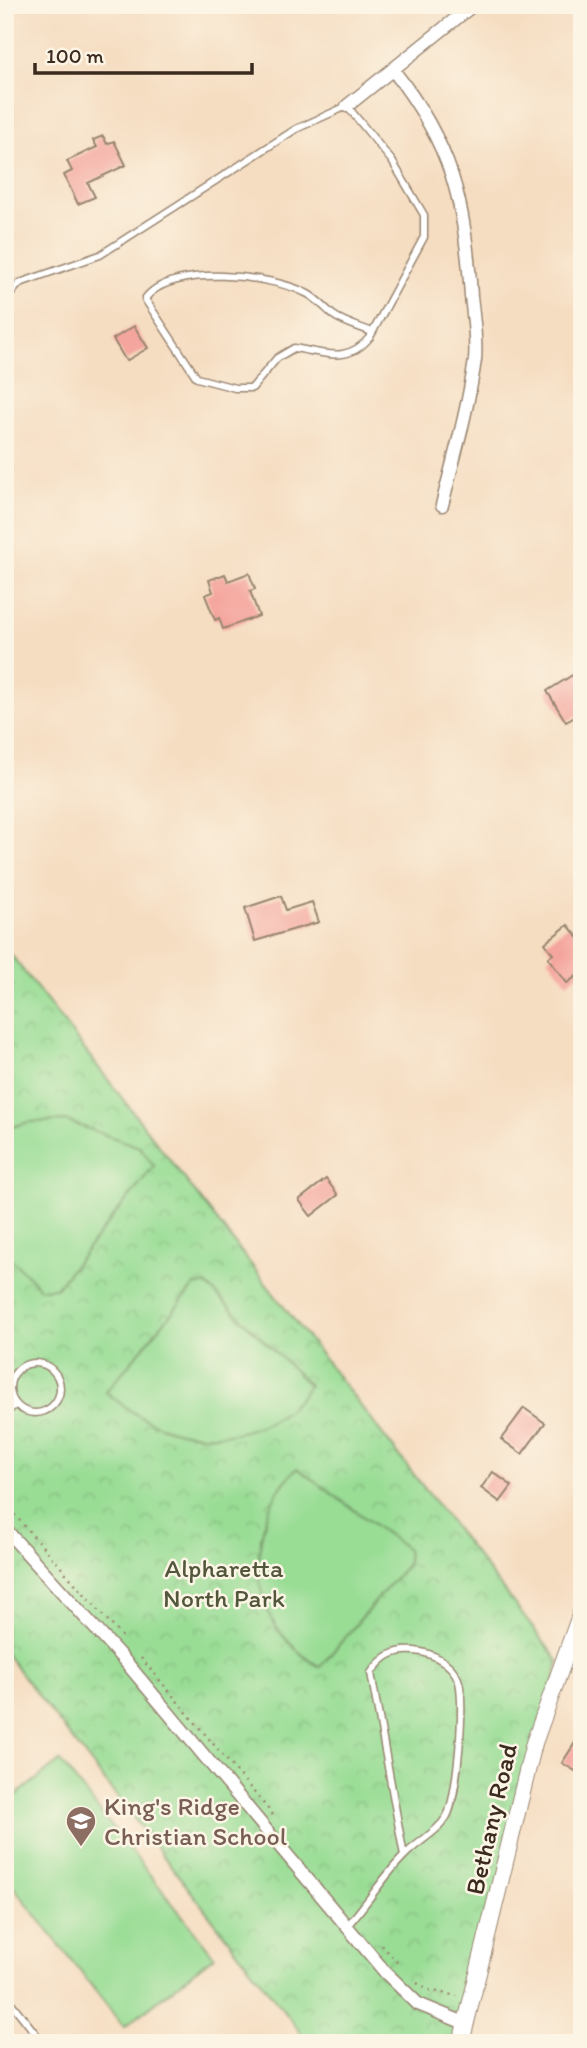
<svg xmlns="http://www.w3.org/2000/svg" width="587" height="2048" font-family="Itim,sans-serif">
  <defs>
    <pattern id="park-crowns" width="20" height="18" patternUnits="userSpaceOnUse" patternTransform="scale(1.75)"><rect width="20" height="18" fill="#99dd95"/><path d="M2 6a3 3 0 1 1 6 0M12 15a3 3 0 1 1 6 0" fill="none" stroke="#85be80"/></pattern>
  </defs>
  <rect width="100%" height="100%" fill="#fcf5e5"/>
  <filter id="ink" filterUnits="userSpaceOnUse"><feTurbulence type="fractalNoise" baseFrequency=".0143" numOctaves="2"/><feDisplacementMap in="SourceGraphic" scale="14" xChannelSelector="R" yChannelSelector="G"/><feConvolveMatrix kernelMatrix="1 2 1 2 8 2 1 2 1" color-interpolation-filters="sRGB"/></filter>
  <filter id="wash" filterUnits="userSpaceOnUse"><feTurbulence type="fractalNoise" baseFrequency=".00686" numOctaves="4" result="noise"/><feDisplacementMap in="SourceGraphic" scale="28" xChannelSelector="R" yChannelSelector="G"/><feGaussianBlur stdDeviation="1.57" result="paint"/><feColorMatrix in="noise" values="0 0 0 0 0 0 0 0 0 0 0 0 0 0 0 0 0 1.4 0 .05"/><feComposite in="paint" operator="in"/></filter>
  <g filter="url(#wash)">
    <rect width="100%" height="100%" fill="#f5ddc1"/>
    <path fill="url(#park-crowns)" stroke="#6a845a" stroke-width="2" d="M5,947L559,1662L456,2043H309L5,1653Z"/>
    <path fill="#99dd95" stroke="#6a845a" stroke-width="2" d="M66,1121L140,1147L154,1166L56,1288L41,1289L5,1253V1129L29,1122Z
      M195,1285H207L309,1385C280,1434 210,1446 160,1426C139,1418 123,1406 106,1392Z
      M297,1468L407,1549L408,1563L320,1667C299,1654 279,1636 269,1613C252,1579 258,1525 277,1493C282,1484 290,1476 297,1468Z
      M60,1761L214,1956L124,2027L5,1876V1804Z"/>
    <g id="blocks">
      <path fill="#f4a59d" d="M103,136L107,144L114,141L126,165L88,183L95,197L78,204L64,175L72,171L67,161L97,147L93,140Z
        M134,326L148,348L126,361L113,339Z
        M249,573L255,589L250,591L259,616L223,629L219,618L215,620L205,595L213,592L209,580L225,574L228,581Z
        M582,669V713L566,722L547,691Z
        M281,896L286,910L312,902L319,922L255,941L245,908Z
        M568,925L582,942V972L567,983L548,958L553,954L545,943Z
        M326,1179L338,1195L311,1216L299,1200Z
        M524,1408L545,1423L522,1454L501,1439Z
        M493,1472L512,1486L500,1502L481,1488Z
        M582,1732V1775L562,1763Z"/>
    </g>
  </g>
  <g filter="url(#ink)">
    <use href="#blocks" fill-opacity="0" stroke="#988470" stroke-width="2"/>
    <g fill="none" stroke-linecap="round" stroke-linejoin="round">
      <g stroke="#988470" stroke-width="9">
        <path id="service" d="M5,300L20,283L100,255L296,129L347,106L392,161L424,215V237L370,337C348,364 325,353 294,348L277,358L252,388H235L197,378L145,299C169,263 274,275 308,294C317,299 325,308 333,315C344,323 360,327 372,332
          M10 1388a25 25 0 1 1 50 0a25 25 0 1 1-50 0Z
          M5,1414L16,1404
          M347,1926C367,1904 383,1877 404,1856C417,1842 438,1832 447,1816C457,1799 466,1697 458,1679C451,1662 432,1653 415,1651C394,1649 383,1656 371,1673L404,1856
          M5,1995L43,2043"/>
      </g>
      <g stroke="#988470" stroke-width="15">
        <path id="minor" d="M393,70C452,145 465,202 471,296C473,316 477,340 475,360C468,409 454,457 442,505
          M347,106L473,5
          M5,1529L125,1661L385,1972L418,2004L467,2024"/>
      </g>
      <g stroke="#988470" stroke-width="18">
        <path id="tertiary" d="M461,2043L534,1743L582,1610"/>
      </g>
      <path stroke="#988470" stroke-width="2.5" stroke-dasharray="2 5" stroke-linecap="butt" d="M5,1504L125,1640
        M141,1658L274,1816
        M382,1945L400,1966
        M417,1983L428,1990L457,1996"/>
      <use href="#service" stroke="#fff" stroke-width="6"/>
      <use href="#minor" stroke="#fff" stroke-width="12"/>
      <use href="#tertiary" stroke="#fff" stroke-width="16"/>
    </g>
  </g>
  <defs>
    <g id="school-pin" transform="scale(1.575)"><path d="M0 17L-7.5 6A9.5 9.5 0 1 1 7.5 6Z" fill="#8d6e63" stroke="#fcf5e5"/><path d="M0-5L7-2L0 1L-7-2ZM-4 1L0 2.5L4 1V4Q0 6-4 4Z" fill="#fff"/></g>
  </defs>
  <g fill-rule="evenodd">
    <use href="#school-pin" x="81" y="1821"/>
  </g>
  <g text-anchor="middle" stroke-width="5" stroke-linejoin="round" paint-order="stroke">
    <g font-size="26" fill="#52573c" stroke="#fcf5e5">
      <text x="224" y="1577">Alpharetta<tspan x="224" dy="30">North Park</tspan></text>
    </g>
    <g font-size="26" fill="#785e54" stroke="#fcf5e5" text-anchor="start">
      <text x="104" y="1815">King's Ridge<tspan x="104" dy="30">Christian School</tspan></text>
    </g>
    <g font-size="26" fill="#3b2a1e" stroke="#fcf5e5">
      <text transform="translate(491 1819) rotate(-77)" y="9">Bethany Road</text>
    </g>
  </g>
  <rect width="587" height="2048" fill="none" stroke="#fcf5e5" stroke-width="28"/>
  <path d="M35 63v10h217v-10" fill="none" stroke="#3b2a1e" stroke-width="3.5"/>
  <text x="46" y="63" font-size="21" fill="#3b2a1e" stroke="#fcf5e5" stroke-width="5" paint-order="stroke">100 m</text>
</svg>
